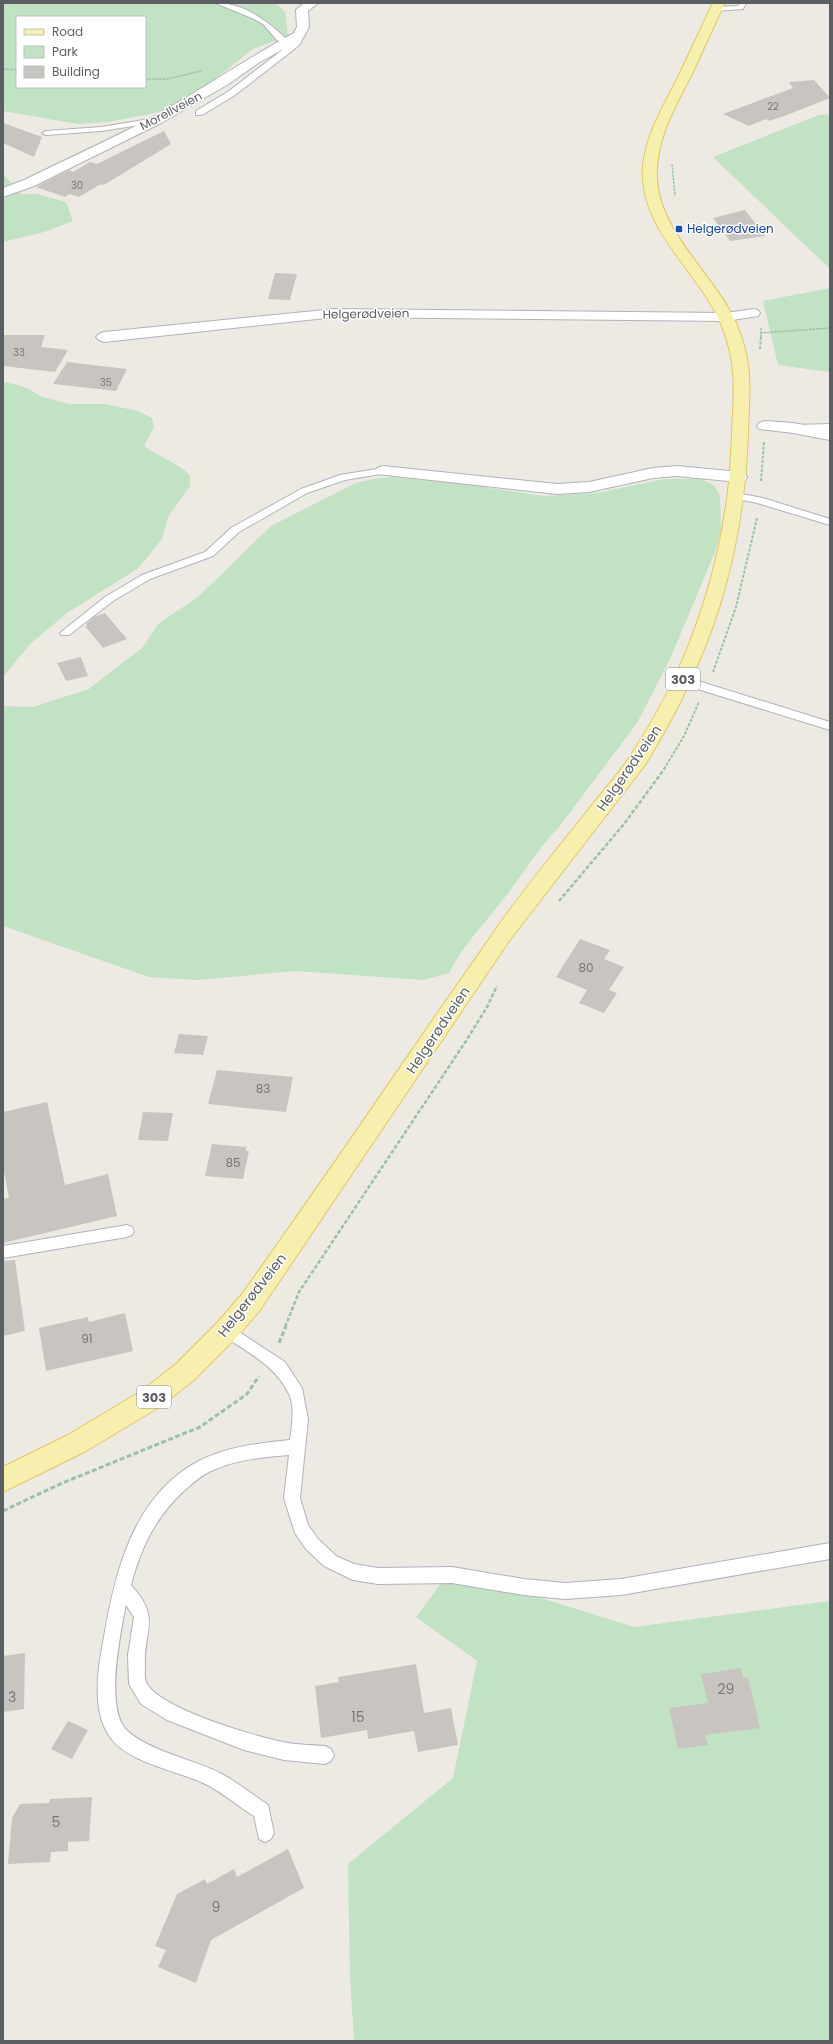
<svg xmlns="http://www.w3.org/2000/svg" width="833" height="2044" font-family="Poppins,sans-serif">
  <rect width="100%" height="100%" fill="#eceae3"/>
  <path fill="#c1e2c3" fill-rule="evenodd" d="M3,3H276L285,12L288,36L253,49L210,83L163,110L151,114L108,122L78,124L3,111ZM17,17H145V87H17Z
    M830,114V269L713,157L819,115Z
    M3,174L21,194H37L66,202L73,221L44,232L3,242Z
    M830,288V372L778,365L763,301Z
    M3,382L15,384L29,389L40,396L69,404H104L138,411L152,418L154,427L144,446C159,457 176,462 190,475V486L168,517L162,539L147,558L137,569L67,613L30,644L3,677Z
    M391,477L463,484L544,496L597,493L664,479H701L715,486L720,496L721,530L715,552L670,659L637,723L559,827C538,848 524,873 505,897C486,922 463,945 449,973L424,980L296,971L198,980L149,977L3,926V706L33,707L89,689L143,647L158,624L198,597L271,526L356,483L373,479Z
    M451,1570L634,1627L830,1601V2041H354L350,1976L348,1864L453,1778L477,1661L416,1617Z"/>
  <path fill="#c8c5c0" d="M814,80L830,98L787,115L769,121L766,119L749,126L723,114L793,88L789,82Z
    M3,123L42,137L34,157L3,143Z
    M164,131L171,144L104,185L101,184L79,197L70,194L65,197L36,187L69,170L73,172L90,162L97,164Z
    M745,210L765,236L730,241L713,218Z
    M275,273L297,274L290,300L268,299Z
    M3,335H45L41,347L68,350L55,372L3,366Z
    M67,362L127,369L116,391L53,384Z
    M105,613L127,639L103,648L85,626H87L86,624L94,617Z
    M81,657L88,676L66,681L57,663Z
    M580,939L610,950L604,959L624,967L609,990L617,993L604,1013L579,1003L587,990L556,977Z
    M179,1034L208,1036L203,1055L174,1053Z
    M217,1070L293,1077L286,1112L208,1104Z
    M47,1102L65,1185L108,1174L117,1216L3,1243V1199L9,1198L3,1166V1112Z
    M143,1112L173,1113L168,1141L138,1140Z
    M212,1144L246,1147V1151H249L243,1179L205,1176Z
    M15,1260L25,1331L3,1336V1261Z
    M125,1313L133,1351L46,1371L39,1328L88,1317L89,1322Z
    M25,1653L24,1709L3,1712V1656Z
    M416,1664L424,1713L451,1708L458,1745L418,1752L414,1731L368,1739L367,1730L321,1738L315,1686L339,1682L338,1677Z
    M741,1668L743,1678L748,1677L760,1728L705,1735L708,1745L678,1749L669,1708L708,1703L701,1674Z
    M68,1721L88,1730L72,1759L51,1749Z
    M92,1797L89,1841L68,1842V1851L51,1852L50,1862L8,1864L12,1818L20,1804L49,1803L50,1799Z
    M288,1849L304,1888L211,1940L196,1983L158,1967L166,1950L155,1946L177,1894L205,1879L207,1884L234,1869L237,1877Z"/>
  <g fill="none" stroke-linecap="round" stroke-linejoin="round">
    <g stroke="#b0b3b7" stroke-width="2">
      <path id="service" d="M215,3C246,3 268,22 290,42L286,44L277,40L263,24L252,18Z
        M740,3H746L743,9L716,11L713,9L716,7L738,6Z
        M296,33L303,35L301,43L292,51L235,95L202,115H196V111L229,91L286,47L295,40Z
        M156,118L160,120L159,122L101,131L46,135L42,133L46,131L101,127Z
        M830,424V430L795,431L790,428L795,425Z
        M383,468L388,471L386,473L345,480L307,493L239,532L213,556L150,579L113,601L69,635H61L60,633L105,597L142,575L205,552L231,528L301,489L340,475Z
        M736,493L763,498L830,519V525L757,503L733,498L731,496L733,494Z
        M682,676L830,722V730L678,683L677,680Z
        M127,1225L132,1227L134,1231L132,1235L127,1237L3,1258V1246Z
        M227,1324L285,1362L302,1388L308,1419L300,1498L308,1525L318,1539L336,1556L354,1564L378,1568L452,1567L524,1579L565,1583L621,1579L830,1543V1559L621,1595L565,1599L524,1595L452,1583L378,1584L353,1580L324,1566L306,1549L295,1533L284,1498L289,1455C262,1457 235,1460 211,1471C202,1475 194,1482 186,1489C156,1516 141,1547 131,1585C162,1619 143,1629 145,1667C145,1671 144,1678 146,1682C157,1708 254,1736 283,1742C296,1745 311,1745 325,1746L331,1749L334,1755L331,1761L325,1764L284,1760L244,1750L167,1720L141,1704L129,1684L128,1655L134,1617L126,1605C120,1634 108,1695 121,1722C132,1747 196,1760 220,1773C237,1782 252,1794 268,1805L274,1833L271,1839L265,1842L259,1839L254,1816C236,1805 220,1790 201,1782C174,1770 127,1762 110,1737C91,1710 98,1667 104,1637C115,1572 133,1497 197,1462C225,1447 259,1443 290,1440C292,1426 295,1407 289,1394C276,1366 246,1351 222,1335L220,1330L222,1325Z"/>
    </g>
    <g stroke="#b0b3b7" stroke-width="2">
      <path id="minor" d="M304,3H318L308,11L309,27L303,38L260,62L227,85L161,123L34,186L3,197V188L24,180C67,159 111,139 153,117C201,90 246,59 294,33L297,27L296,10Z
        M335,309L726,313L753,309L758,310L760,313L758,316L726,321L335,317L104,342L99,340L96,337L99,334L104,332Z
        M765,421L793,423L830,430V440L793,433L759,429L757,426L759,423Z
        M383,466L557,484L589,482L653,468L677,466L739,472L745,473L747,477L745,481L739,482L677,476L653,478L589,492L557,494L377,474L375,471L377,468Z"/>
    </g>
    <g stroke="#e4c664" stroke-width="2">
      <path id="primary" d="M713,3H725C714,25 704,48 694,70C677,104 655,139 657,178C659,233 716,276 737,325C754,365 749,394 748,434C743,560 711,658 645,765L509,941L260,1310L236,1338L195,1379L161,1406L86,1451L3,1492V1467L68,1435L143,1390L177,1363L218,1322L242,1294C327,1176 408,1054 492,935C524,888 561,845 596,800C608,785 622,770 632,753C681,680 714,592 726,505C730,481 731,456 732,432C734,394 737,365 723,329C702,273 638,231 643,166C646,134 664,105 678,77C690,52 701,28 713,3Z"/>
    </g>
    <path stroke="#9bc2a8" stroke-width="1.5" stroke-dasharray="2.5 1" stroke-linecap="butt" d="M3,69L17,70
      M145,79H167L201,71
      M672,164L675,196
      M760,333L830,328
      M761,337V328"/>
    <path stroke="#9bc2a8" stroke-width="2" stroke-dasharray="3 1.5" stroke-linecap="butt" d="M760,349L761,336
      M761,481L764,442
      M713,672L736,607L757,518
      M664,769L684,736L699,702"/>
    <path stroke="#9bc2a8" stroke-width="2.5" stroke-dasharray="4 2" stroke-linecap="butt" d="M559,901L624,824L665,768
      M285,1327L299,1292L466,1041L487,1007L497,986"/>
    <path stroke="#9bc2a8" stroke-width="3" stroke-dasharray="5 2.5" stroke-linecap="butt" d="M279,1343L286,1326
      M3,1511L60,1484L200,1427L247,1394L259,1376"/>
    <use href="#service" fill="#fff" fill-rule="evenodd"/>
    <use href="#minor" fill="#fff" fill-rule="evenodd"/>
    <use href="#primary" fill="#f7efad" fill-rule="evenodd"/>
  </g>
  <rect fill="#1a4fb4" stroke="#fff" stroke-width="1.5" x="675" y="225" width="8" height="8" rx="2"/>
  <g text-anchor="middle" stroke-width="3" stroke-linejoin="round" paint-order="stroke">
    <g font-size="10" fill="#76787a">
      <text x="773" y="110">22</text>
      <text x="77" y="189">30</text>
      <text x="19" y="356">33</text>
      <text x="106" y="386">35</text>
    </g>
    <g font-size="12" fill="#5b5e62" stroke="#fff">
      <text transform="translate(171 111) rotate(-28)" y="4">Morellveien</text>
      <text transform="translate(366 314) rotate(-1)" y="4">Helgerødveien</text>
    </g>
    <g font-size="12" fill="#164399" stroke="#fff" text-anchor="start">
      <text x="687" y="233">Helgerødveien</text>
    </g>
    <g font-size="12" fill="#76787a">
      <text x="586" y="972">80</text>
      <text x="263" y="1093">83</text>
      <text x="233" y="1167">85</text>
      <text x="87" y="1343">91</text>
    </g>
    <g fill="#fff" stroke="#8c8e91" stroke-width="1">
      <rect x="666" y="668" width="34" height="22" rx="3"/>
      <rect x="137" y="1386" width="34" height="22" rx="3"/>
    </g>
    <g font-size="13" font-weight="bold" fill="#5b5e62">
      <text x="683" y="684">303</text>
      <text x="154" y="1402">303</text>
    </g>
    <g font-size="14" fill="#5b5e62" stroke="#fff">
      <text transform="translate(629 768) rotate(-55)" y="5">Helgerødveien</text>
      <text transform="translate(438 1030) rotate(-56)" y="5">Helgerødveien</text>
      <text transform="translate(252 1295) rotate(-52)" y="5">Helgerødveien</text>
    </g>
    <g font-size="14" fill="#76787a">
      <text x="726" y="1694">29</text>
      <text x="12" y="1702">3</text>
      <text x="358" y="1722">15</text>
      <text x="56" y="1827">5</text>
      <text x="216" y="1912">9</text>
    </g>
  </g>
  <rect width="833" height="2044" fill="none" stroke="#5b5e62" stroke-width="8"/>
  <rect x="16" y="16" width="130" height="72" fill="#ffffff" stroke="#bdbfc0"/>
  <rect x="24" y="29" width="20" height="6" fill="#f7efad" stroke="#bdbfc0"/>
  <text x="52" y="36" font-size="12" fill="#5b5e62">Road</text>
  <rect x="24" y="46" width="20" height="12" fill="#c1e2c3" stroke="#bdbfc0"/>
  <text x="52" y="56" font-size="12" fill="#5b5e62">Park</text>
  <rect x="24" y="66" width="20" height="12" fill="#c8c5c0" stroke="#bdbfc0"/>
  <text x="52" y="76" font-size="12" fill="#5b5e62">Building</text>
</svg>
